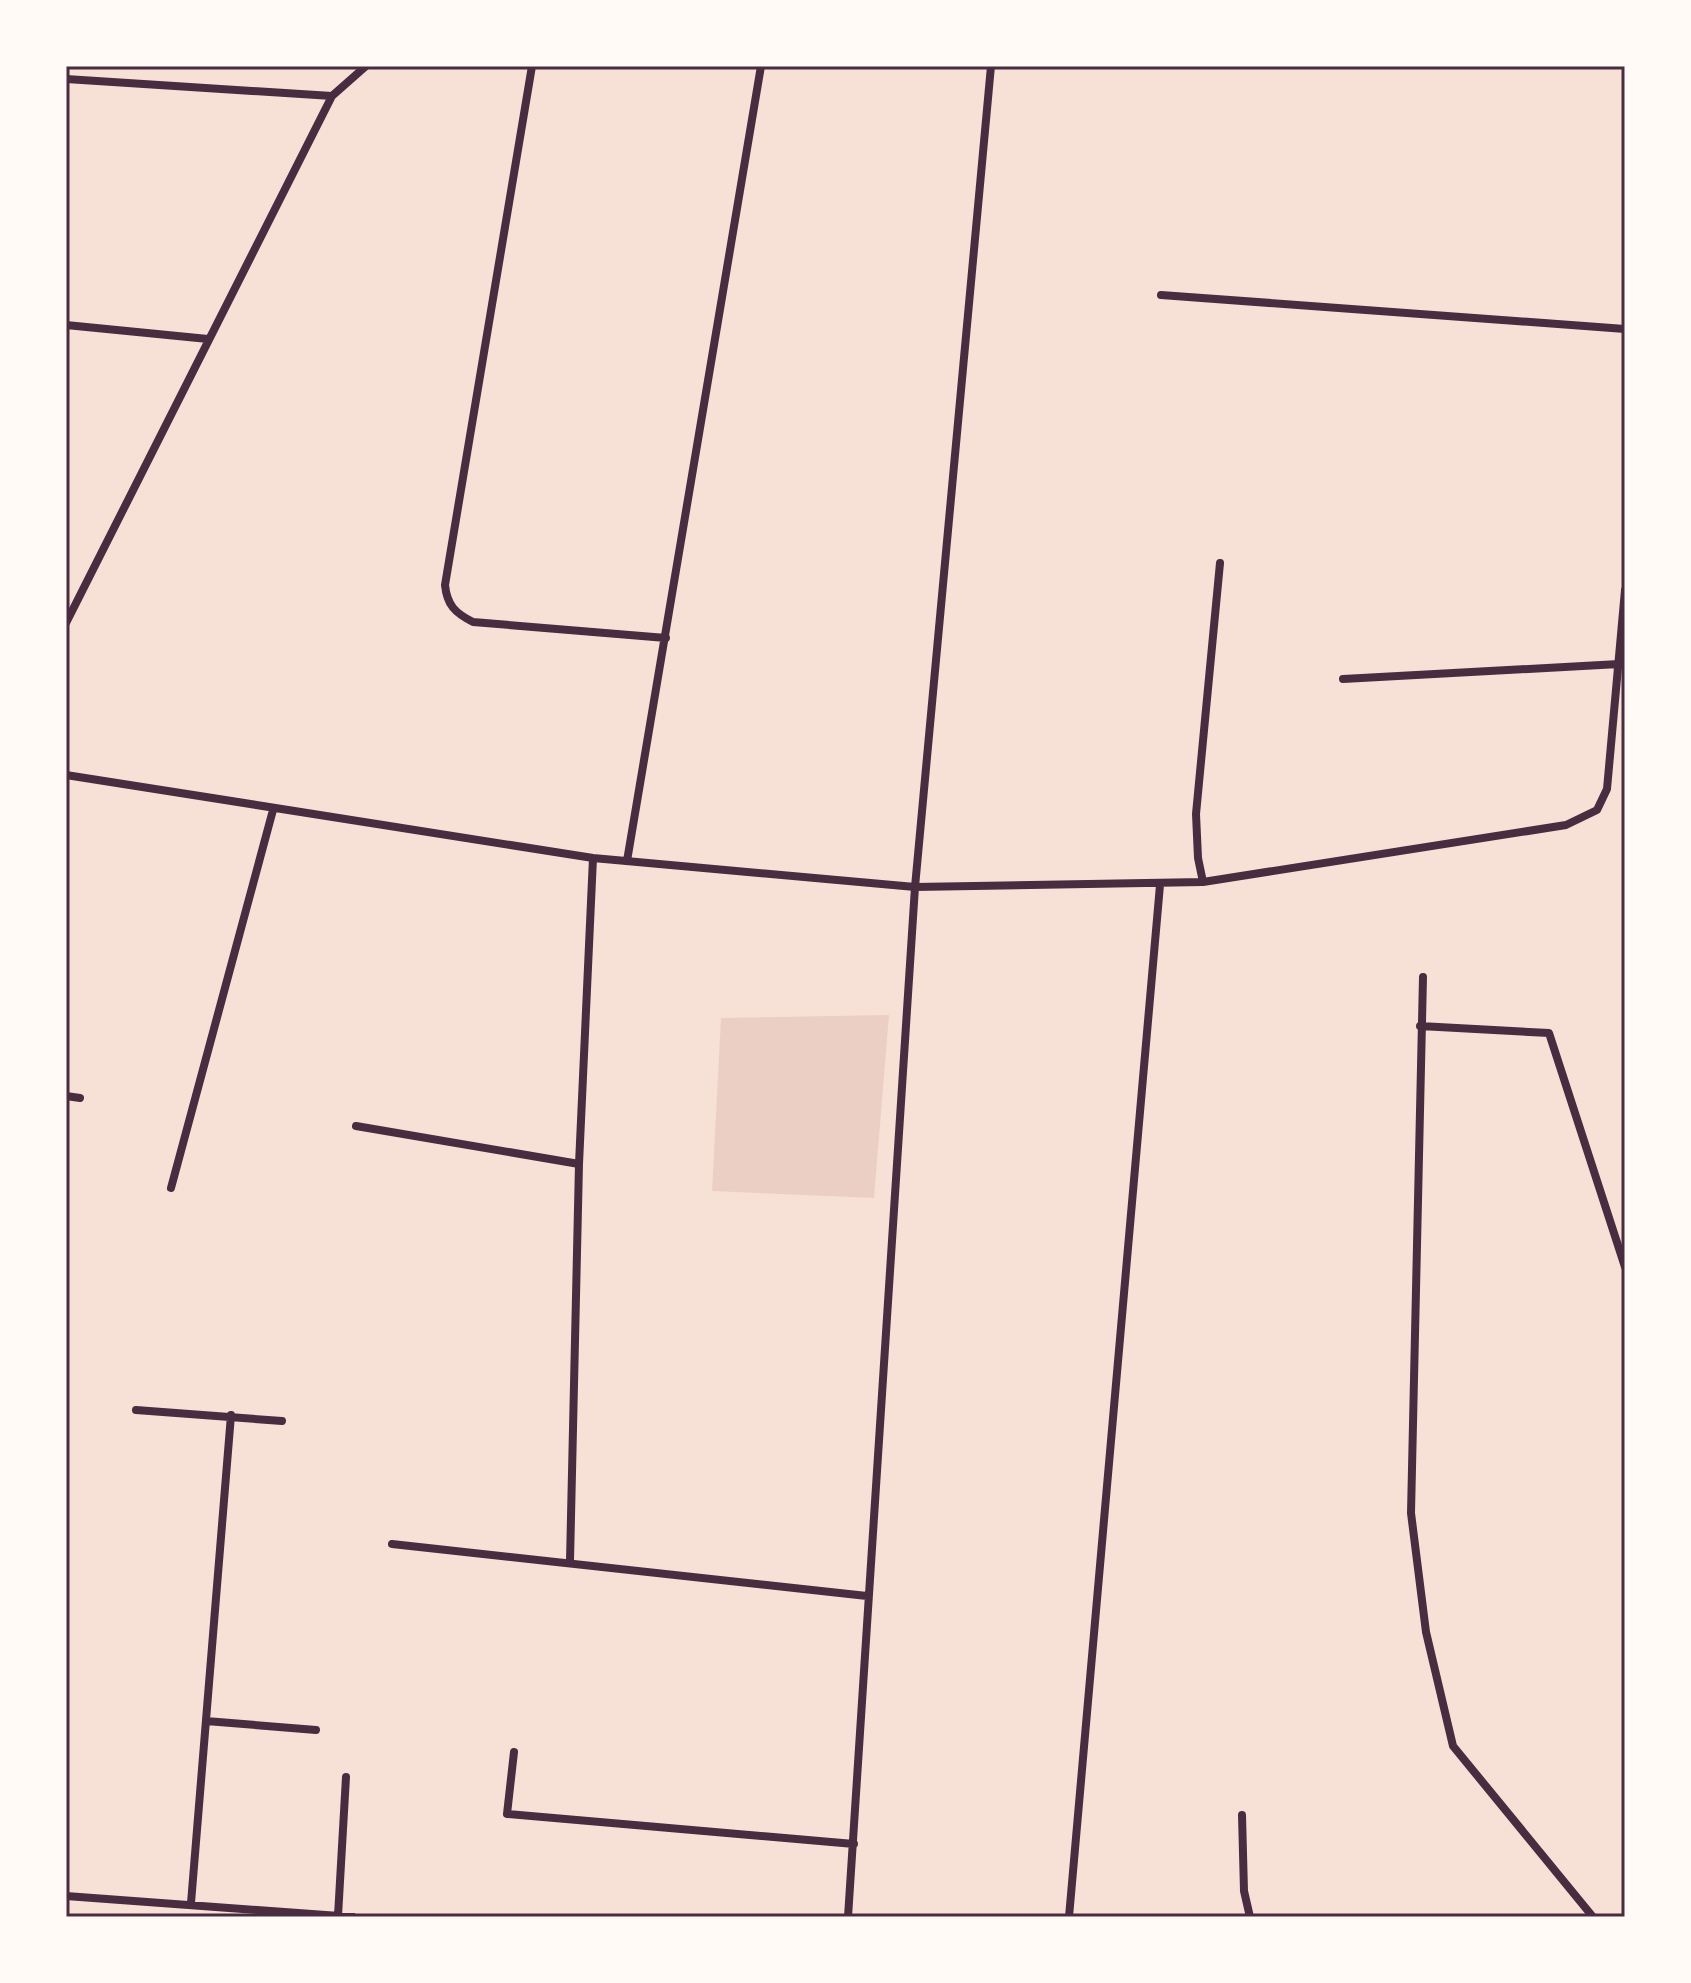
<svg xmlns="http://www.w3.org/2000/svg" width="1691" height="1983" font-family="'Asap Condensed',sans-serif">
  <rect width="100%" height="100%" fill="#f7e1d7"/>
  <path fill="#ebcfc5" d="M889,1015L874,1198L712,1191L721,1018Z"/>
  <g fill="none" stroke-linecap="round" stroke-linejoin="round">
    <path stroke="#4a2c40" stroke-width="8" d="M532,66L445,585C447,605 455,613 473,622L666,638
      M66,79L332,96
      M1161,295L1625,329
      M66,325L208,339
      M66,623L332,96L366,66
      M1343,679L1619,664
      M66,775L593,858L915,887L1203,882L1566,825L1597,810L1607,789L1625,590
      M627,861L761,66
      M1203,882L1198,858L1196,814L1220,563
      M1423,977L1411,1513L1426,1632L1453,1746L1593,1917
      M1420,1026L1549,1033L1625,1267
      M66,1096L80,1098
      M356,1126L579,1164
      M171,1188L273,810
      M136,1410L282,1421
      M392,1544L867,1596
      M570,1561L579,1164L593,858
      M206,1721L316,1730
      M514,1752L507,1814L854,1844
      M1242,1815L1244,1891L1250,1917
      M66,1896L353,1917
      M191,1903L231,1415
      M338,1916L346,1777
      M848,1917L915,887L991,66
      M1069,1917L1160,885"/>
  </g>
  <rect width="1691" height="1983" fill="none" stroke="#fffaf5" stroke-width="136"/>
  <rect x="68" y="68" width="1555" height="1847" fill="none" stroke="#4a2c40" stroke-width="3"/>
</svg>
